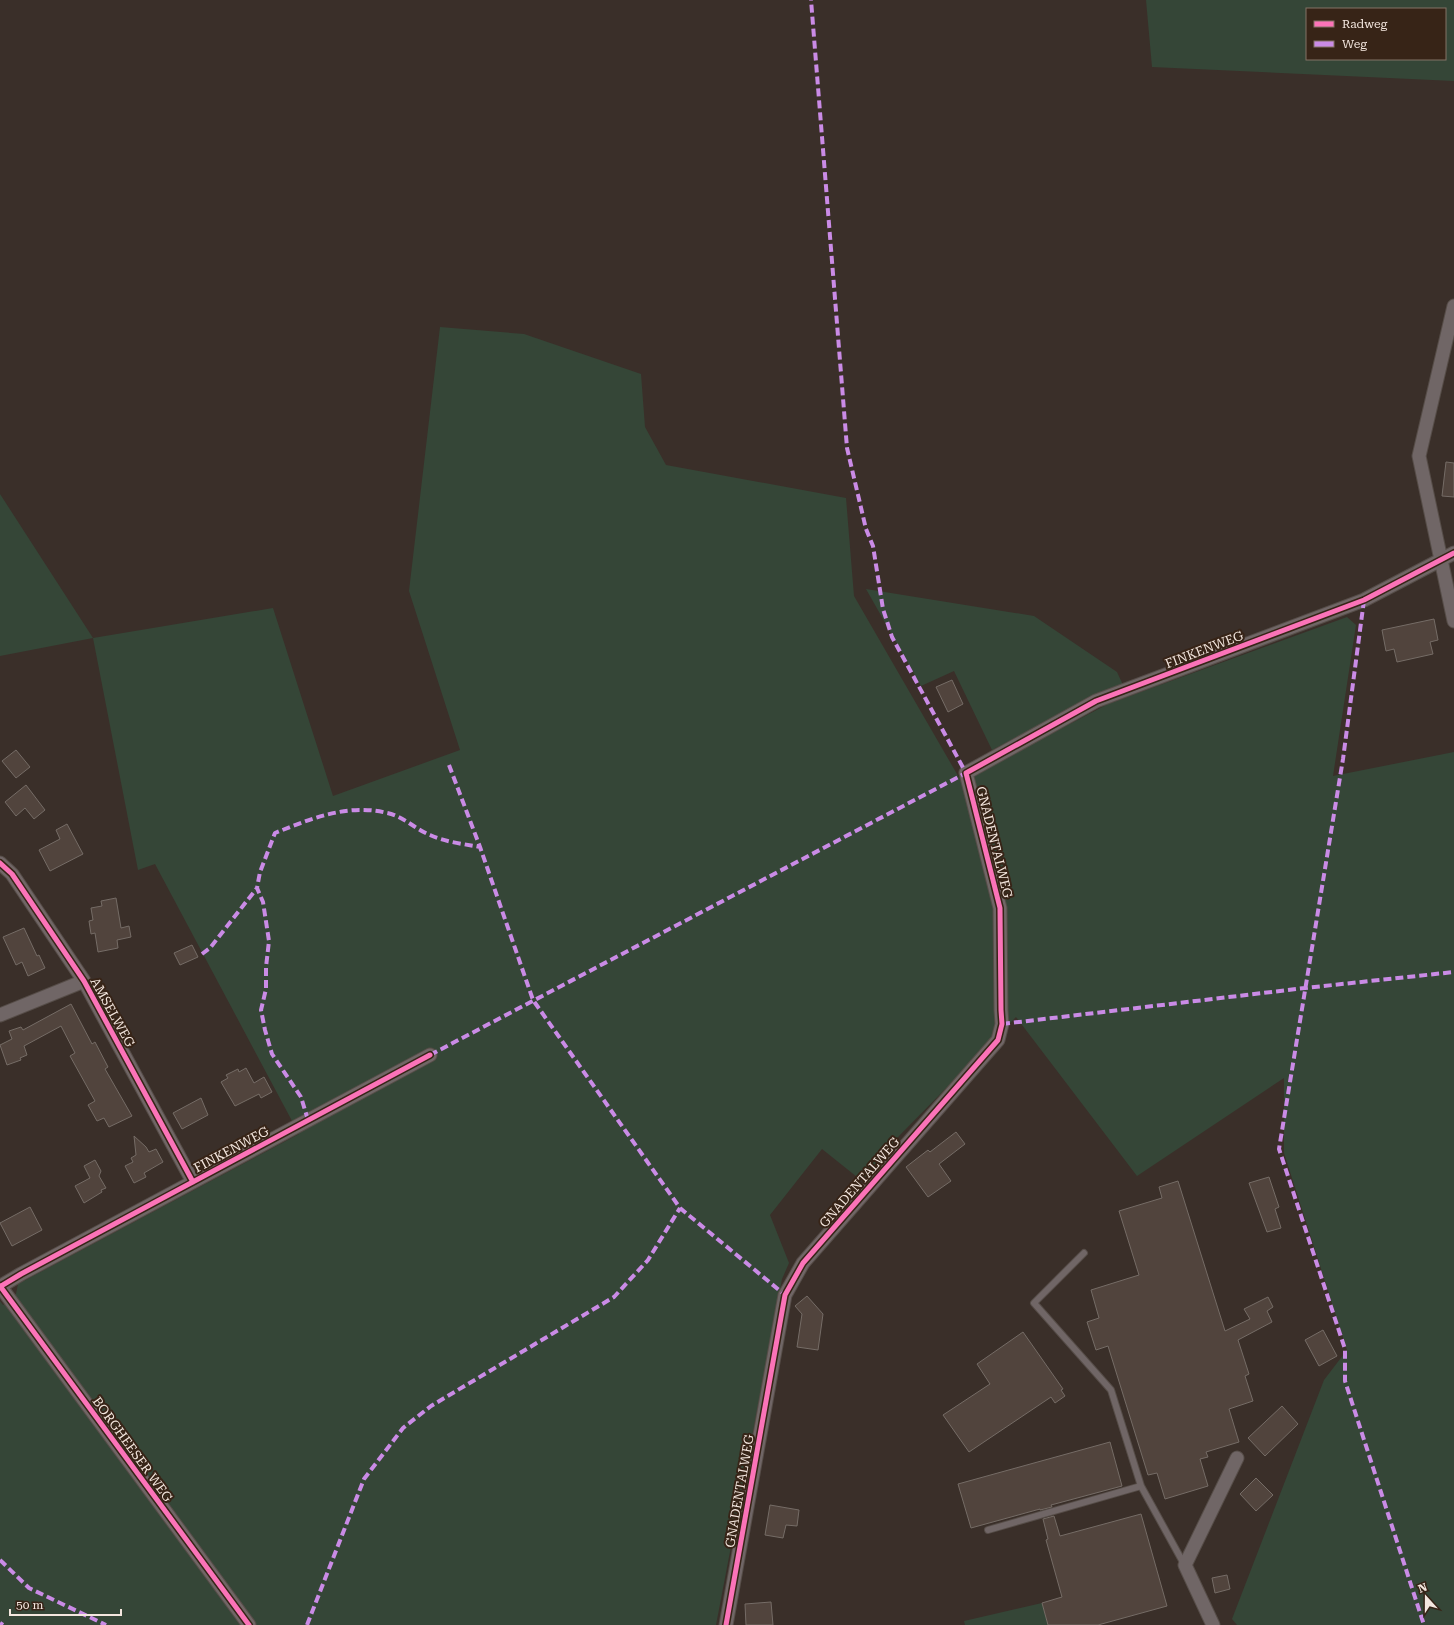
<svg xmlns="http://www.w3.org/2000/svg" width="1454" height="1625" font-family="'Roboto Serif',serif">
  <rect width="100%" height="100%" fill="#3a2f29"/>
  <path fill="#354637" fill-rule="evenodd" d="M1146,0H1454V81L1152,67ZM1307,9H1445V59H1307Z
    M440,327L524,334L641,374L645,427L666,465L846,498L854,596L961,781L1108,704L1347,617L1356,625L1333,776L1454,752V1625H1237L1232,1619L1324,1380L1347,1350L1284,1153V1078L1137,1176L1016,1017L899,1136L862,1181L822,1149L770,1215L789,1263L782,1279L716,1625H0V1301L3,1305L16,1294L18,1284L299,1134L155,864L138,870L93,638L0,656V494L93,638L273,608L333,796L460,750L409,591Z
    M866,589L1034,616L1117,672L1123,685L1098,695L992,750L954,671L921,686Z
    M1042,1603L1048,1625H965L964,1621Z"/>
  <path fill="#51443d" stroke="#756c66" d="M1446,462L1454,463V497L1442,496Z
    M1434,619L1438,640L1430,642L1433,654L1397,662L1394,649L1386,651L1382,630Z
    M952,680L963,704L948,712L936,687Z
    M16,750L30,767L16,778L2,761Z
    M26,785L45,810L34,819L25,808L16,816L5,802Z
    M67,824L83,854L50,871L39,850L60,839L56,830Z
    M116,898L121,928L129,926L131,937L117,940L118,948L98,952L95,933L91,934L89,921L93,920L91,908L102,906L101,901Z
    M24,928L37,956L39,955L45,968L28,976L22,962L16,965L3,937Z
    M192,945L198,957L180,965L174,953Z
    M71,1004L92,1044L95,1042L108,1067L105,1069L132,1116L109,1127L104,1118L97,1121L88,1105L95,1101L70,1056L75,1053L61,1026L24,1046L27,1055L20,1058L21,1060L7,1065L0,1045L12,1039L9,1031L21,1027L23,1030Z
    M246,1068L254,1083L264,1077L272,1092L261,1098L259,1094L235,1106L221,1082L228,1078L226,1075L238,1069L239,1072Z
    M201,1098L208,1115L182,1129L173,1113Z
    M956,1132L965,1144L939,1164L951,1181L928,1197L906,1167L928,1150L930,1152Z
    M134,1136L146,1147L149,1152L156,1149L163,1162L144,1173L146,1177L134,1183L125,1166L133,1162L131,1158L136,1155Z
    M95,1160L101,1171L99,1176L106,1188L101,1190L102,1192L84,1203L75,1186L90,1178L84,1166Z
    M1269,1177L1279,1207L1275,1209L1281,1228L1267,1232L1249,1183Z
    M1178,1181L1225,1331L1250,1319L1244,1309L1268,1297L1273,1307L1267,1311L1272,1322L1238,1340L1249,1374L1245,1376L1253,1401L1229,1409L1239,1442L1206,1452L1208,1457L1200,1459L1208,1486L1165,1499L1157,1473L1148,1475L1108,1346L1096,1350L1087,1322L1099,1318L1091,1290L1139,1275L1119,1211L1162,1198L1159,1187Z
    M30,1207L42,1230L12,1246L0,1223Z
    M807,1296L823,1314L818,1350L797,1347L802,1314L795,1306Z
    M1323,1330L1337,1356L1319,1366L1305,1340Z
    M1023,1332L1063,1389L1061,1390L1065,1396L1055,1403L1051,1397L969,1452L943,1415L990,1384L977,1364Z
    M1282,1406L1298,1424L1265,1456L1248,1438Z
    M1110,1442L1122,1486L1051,1505L1052,1507L1040,1510V1509L971,1528L958,1484Z
    M1256,1478L1273,1495L1256,1511L1240,1494Z
    M770,1505L799,1510L797,1526L786,1525L783,1538L765,1535Z
    M1141,1514L1167,1606L1098,1625H1048L1042,1603L1062,1597L1046,1540L1048,1539L1043,1519L1054,1516L1060,1536Z
    M1227,1575L1230,1589L1215,1593L1212,1578Z
    M771,1602L773,1625H746L745,1604Z"/>
  <g fill="none" stroke-linecap="round" stroke-linejoin="round">
    <g stroke="#564d48" stroke-width="8">
      <path id="lane" d="M1084,1253L1034,1303L1111,1390L1141,1486L1184,1564
        M988,1530L1141,1486"/>
    </g>
    <g stroke="#564d48" stroke-width="15">
      <path id="street" d="M1454,306L1419,456L1454,621
        M0,863L12,874L84,981L193,1182
        M0,1015L84,981
        M0,1286L249,1625
        M1,1286L21,1274L430,1055
        M726,1625L785,1295L803,1263L998,1040L1002,1024L1001,1010L1000,908L966,773L1096,701L1364,600L1454,553
        M1213,1625L1185,1565L1237,1458"/>
    </g>
    <use href="#lane" stroke="#706666" stroke-width="6"/>
    <use href="#street" stroke="#706666" stroke-width="13"/>
    <path stroke="#ca8be6" stroke-width="4" stroke-dasharray="8 4" stroke-linecap="butt" d="M1364,600L1343,759L1279,1149L1345,1349V1381L1424,1625
      M449,765L480,847L533,1000L680,1208L785,1295
      M202,954L210,948L257,888
      M1002,1024L1305,988L1454,972
      M430,1055L966,773L892,637L883,609L873,546L866,529L847,448L811,0
      M308,1120L301,1097L272,1054L265,1030L261,1010L266,989V967L269,941L263,902L257,888L260,872L275,833C310,819 348,803 387,813C403,816 415,829 430,835C445,842 464,844 480,847
      M0,1560L29,1588L106,1625
      M0,1623L3,1625
      M307,1625L364,1479L403,1428L431,1406L614,1297L648,1260L680,1208"/>
    <g stroke="#372417" stroke-width="8">
      <path id="cycleway" d="M0,863L12,874L84,981L193,1182
        M0,1286L249,1625
        M1,1286L21,1274L430,1055
        M726,1625L785,1295L803,1263L998,1040L1002,1024L1001,1010L1000,908L966,773L1096,701L1364,600L1454,553"/>
    </g>
    <use href="#cycleway" stroke="#fb73b8" stroke-width="5"/>
  </g>
  <g text-anchor="middle" stroke-width="4" stroke-linejoin="round" paint-order="stroke">
    <g font-size="13" fill="#f4e7df" stroke="#372417">
      <text transform="translate(1204 649) rotate(-21)" y="5">FINKENWEG</text>
      <text transform="translate(995 842) rotate(76)" y="5">GNADENTALWEG</text>
      <text transform="translate(113 1012) rotate(61)" y="5">AMSELWEG</text>
      <text transform="translate(231 1149) rotate(-28)" y="5">FINKENWEG</text>
      <text transform="translate(859 1182) rotate(-49)" y="5">GNADENTALWEG</text>
      <text transform="translate(133 1449) rotate(54)" y="5">BORGHEESER WEG</text>
      <text transform="translate(739 1491) rotate(-80)" y="5">GNADENTALWEG</text>
    </g>
  </g>
  <rect x="1306" y="8" width="140" height="52" fill="#372417" stroke="#837267"/>
  <rect x="1314" y="21" width="20" height="6" fill="#fb73b8" stroke="#837267"/>
  <text x="1342" y="28" font-size="12" fill="#f4e7df">Radweg</text>
  <rect x="1314" y="41" width="20" height="6" fill="#ca8be6" stroke="#837267"/>
  <text x="1342" y="48" font-size="12" fill="#f4e7df">Weg</text>
  <g transform="translate(1426 1597) rotate(339)" stroke="#372417" stroke-width="3" paint-order="stroke">
  <path d="M0-3L7 15L0 10L-7 15Z" fill="#f4e7df"/>
  <text y="-6" font-size="11" font-weight="bold" text-anchor="middle" fill="#f4e7df">N</text>
  </g>
  <path d="M10 1609v6h111v-6" fill="none" stroke="#f4e7df" stroke-width="2"/>
  <text x="16" y="1609" font-size="12" fill="#f4e7df" stroke="#372417" stroke-width="3" paint-order="stroke">50 m</text>
</svg>
